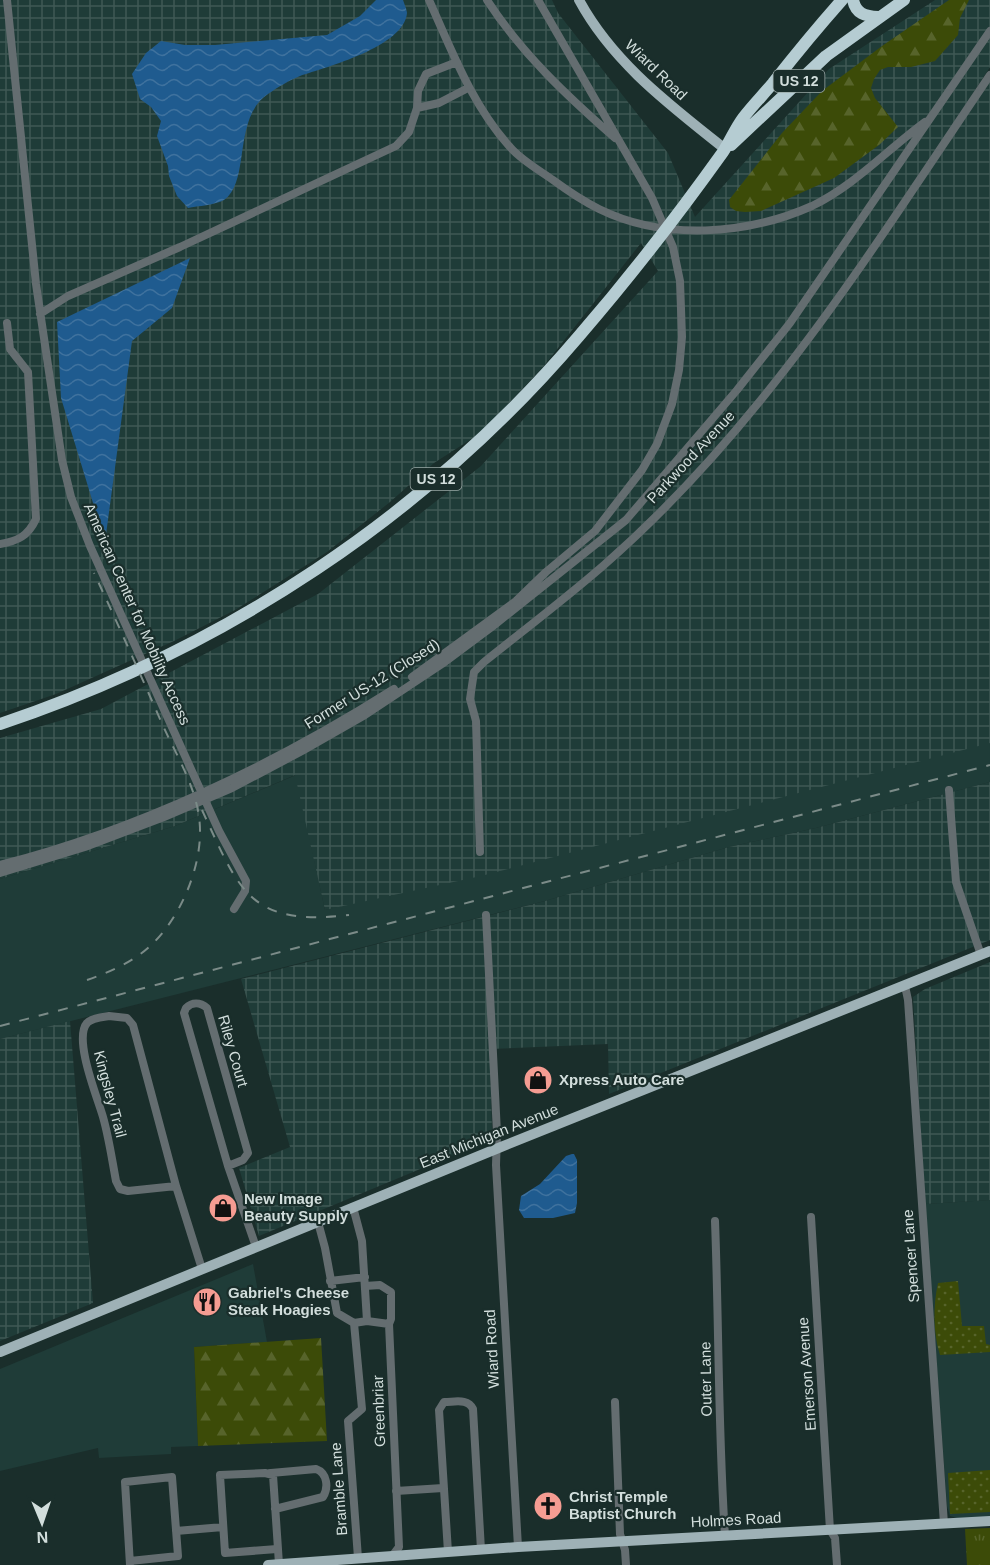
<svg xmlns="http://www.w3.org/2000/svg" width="990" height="1565" font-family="Helvetica,sans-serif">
  <defs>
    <pattern id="industrial-grid" width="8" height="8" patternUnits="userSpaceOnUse" patternTransform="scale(1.5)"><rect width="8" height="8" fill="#1f3c38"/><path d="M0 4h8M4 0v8" fill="none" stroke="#3f5854"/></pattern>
    <pattern id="grass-dots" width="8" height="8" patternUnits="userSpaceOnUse" patternTransform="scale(1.5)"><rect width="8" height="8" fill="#3c4b08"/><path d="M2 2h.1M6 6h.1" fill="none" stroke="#57642b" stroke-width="1.8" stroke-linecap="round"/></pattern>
    <pattern id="forest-firs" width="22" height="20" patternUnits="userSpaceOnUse" patternTransform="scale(1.5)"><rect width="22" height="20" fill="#3c4b08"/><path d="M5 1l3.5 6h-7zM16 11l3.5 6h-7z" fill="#57642b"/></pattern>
    <pattern id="park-tufts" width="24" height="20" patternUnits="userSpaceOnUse" patternTransform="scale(1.5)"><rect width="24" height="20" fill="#3c4b08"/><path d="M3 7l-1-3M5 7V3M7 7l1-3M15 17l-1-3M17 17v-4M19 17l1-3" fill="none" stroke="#57642b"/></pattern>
    <pattern id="water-waves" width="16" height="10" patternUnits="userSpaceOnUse" patternTransform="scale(1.5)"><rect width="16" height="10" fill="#1f5b8f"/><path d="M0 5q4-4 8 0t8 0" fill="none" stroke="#3f729e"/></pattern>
  </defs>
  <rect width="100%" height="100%" fill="#1a2e2b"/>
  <path fill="#1f3c38" d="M990,740V782L816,828L729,847L545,901L0,1039V879L175,826L296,775L325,910Z
    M990,1200V1517L957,1518L950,1516L947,1506L925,1204Z
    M253,1264L267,1342L194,1347L198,1446L171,1447V1454L99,1458L98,1448L0,1471V1369Z"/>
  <path fill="url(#industrial-grid)" d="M0,0H552L558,13L668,153L695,217L829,69L935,0H990V67L910,191L990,81V743L481,876L325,910L295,775L175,826L0,879V738L101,709L318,594L481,466L658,271L641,243L543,367L492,421L476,436L434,463L390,502L327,552L235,610L174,641L56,694L0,713Z
    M990,782V940L609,1094L608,1044L490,1049L492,1132L490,1140L259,1236L239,1168L290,1147L241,979L545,901L729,847L816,828Z
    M990,962V1200L925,1204L913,997L925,989Z
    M70,1021L93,1303L0,1341V1039Z"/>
  <path fill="url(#grass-dots)" d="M958,1281L962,1326H984L986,1344L990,1345V1352L940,1355C933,1333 933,1305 938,1283Z
    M990,1470V1512L950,1514L948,1473Z"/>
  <path fill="url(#forest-firs)" d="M949,0H969L960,18L958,35L935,61L911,67H888L880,70L874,79L871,88L875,98L898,127L879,145L834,178L761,211L745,212L736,211L730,207L729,200L782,133L822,91L882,46Z
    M321,1338L327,1441L198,1446L194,1347Z"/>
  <path fill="url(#park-tufts)" d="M990,1528V1565H967L965,1529Z"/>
  <path fill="url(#water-waves)" d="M376,0H403C404,3 407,10 407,13C404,47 326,67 300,76C290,80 278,87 268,94C232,118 251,181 224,200C215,205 198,206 188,208L177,196L169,176L168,166L157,136L161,121L151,107L140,99L132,74L146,53L161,41L185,45H215L327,35L360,16Z
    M190,258L172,308L132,341L105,542L61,398L57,322Z
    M572,1154H574L577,1160V1203L575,1213L553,1218H524L519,1210L521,1196L540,1184L566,1156Z"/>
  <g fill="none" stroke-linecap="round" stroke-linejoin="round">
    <path stroke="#646d70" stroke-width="8" d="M7,0L36,284L62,460L71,497L90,546L219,831L246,881L245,891L234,909
      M429,0C452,51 472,105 510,147C521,160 539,170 553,180C568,191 583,201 599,209C664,241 747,235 812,206C855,185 887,150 925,122
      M487,0C522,54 567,96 615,138
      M417,108L418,91L426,74L457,62
      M40,314L68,296L180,247L396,146L409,132L417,108L439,103L468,88
      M0,544C18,541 28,536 36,519L28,372L10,349L7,323
      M412,677L516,601L546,572L595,531L642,470L657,444L672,404L679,370L682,337L680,281L673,247L652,198L538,0
      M949,790L956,882L981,955
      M480,852L476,721L470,699L474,672L484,662C524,630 565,599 604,565C660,516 713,459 760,401C844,298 916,184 990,75
      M0,865C137,830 274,765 394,689
      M0,873L85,847L164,817L232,788L302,751L365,715L442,664L493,626L626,520L737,390L790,323L990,31
      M486,915L497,1133L496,1165L518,1547
      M905,986L908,1000L944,1524
      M109,1016L127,1018L133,1025L176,1186L128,1191L120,1189L116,1181C112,1160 109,1138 103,1117C98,1099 73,1039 87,1023C91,1018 103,1017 109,1016Z
      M228,1166L243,1160L248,1153L207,1008C200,1002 192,1002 186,1008L184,1013L228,1166L256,1247
      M176,1186L202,1269
      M353,1207L362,1241L367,1321
      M811,1217L830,1530L835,1538L837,1565
      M715,1221C719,1326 718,1431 725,1536
      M318,1222L325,1248L337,1313L354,1323L362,1409L348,1421L358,1558
      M330,1281L365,1277
      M365,1286L380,1285L391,1292V1319L389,1324L399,1547L393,1555
      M354,1323L367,1321L389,1324
      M615,1402L620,1534L625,1550L626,1565
      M271,1473L316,1469C327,1473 329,1487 323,1497L275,1509
      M396,1491L443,1488
      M176,1531L223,1527
      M277,1549L225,1553L220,1475L265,1473L273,1475L279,1564
      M448,1552L439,1410L444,1402C455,1402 468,1398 473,1409L481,1550
      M130,1561L178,1556L172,1477L125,1482L130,1565"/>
    <path stroke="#9eb1b6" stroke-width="10" d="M579,0C613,63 670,105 725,149
      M0,1352L496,1149L990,951
      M268,1565L518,1547L990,1521"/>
    <path stroke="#b5ccd2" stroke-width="12" d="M853,0C856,14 865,16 878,17
      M731,145L826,56L904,0
      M0,724C224,649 426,516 579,336C630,277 678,215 723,152C730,141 735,129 743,118C752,106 763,95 773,83C795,55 818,27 842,0"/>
    <path stroke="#7b8b88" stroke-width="2" stroke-dasharray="10 10" stroke-linecap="butt" d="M202,810C239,890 249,927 349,915
      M87,980C104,974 121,967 136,957C177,931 206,864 199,817C195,786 177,756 164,728C141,676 118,624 94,573
      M0,1026L990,765"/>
  </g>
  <defs>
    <g id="shop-disc" transform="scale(1.5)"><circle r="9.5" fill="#f59c92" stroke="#1a2e2b"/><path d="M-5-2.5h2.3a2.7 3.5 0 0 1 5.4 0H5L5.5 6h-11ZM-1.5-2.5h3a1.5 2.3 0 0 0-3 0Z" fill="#111"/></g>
    <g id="restaurant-disc" transform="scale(1.5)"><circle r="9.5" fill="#f59c92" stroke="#1a2e2b"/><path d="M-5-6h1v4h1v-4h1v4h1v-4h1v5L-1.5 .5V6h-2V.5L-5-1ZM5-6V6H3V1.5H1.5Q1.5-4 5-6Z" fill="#111"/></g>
    <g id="church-disc" transform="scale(1.5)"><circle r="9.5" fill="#f59c92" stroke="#1a2e2b"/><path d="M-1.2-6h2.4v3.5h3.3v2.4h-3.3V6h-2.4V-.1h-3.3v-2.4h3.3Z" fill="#111"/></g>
  </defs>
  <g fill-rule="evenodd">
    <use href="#shop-disc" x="538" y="1080"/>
    <use href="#shop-disc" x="223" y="1208"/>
    <use href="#restaurant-disc" x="207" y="1302"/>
    <use href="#church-disc" x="548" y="1506"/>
  </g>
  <g text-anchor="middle" stroke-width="4.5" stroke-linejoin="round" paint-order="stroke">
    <g fill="#1a2e2b" stroke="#9ba9a7" stroke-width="1.5">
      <rect x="773.5" y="70" width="51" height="22" rx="4.5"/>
      <rect x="410.5" y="468" width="51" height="22" rx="4.5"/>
    </g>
    <g font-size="14" font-weight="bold" fill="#d2dedc">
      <text x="799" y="86">US 12</text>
      <text x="436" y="484">US 12</text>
    </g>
    <g font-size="15" fill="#d2dedc" stroke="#1a2e2b">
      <text transform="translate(656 70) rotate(44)" y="5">Wiard Road</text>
      <text transform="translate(691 457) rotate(-47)" y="5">Parkwood Avenue</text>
      <text transform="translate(137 614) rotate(66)" y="5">American Center for Mobility Access</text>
      <text transform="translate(372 684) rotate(-32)" y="5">Former US-12 (Closed)</text>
      <text transform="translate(233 1051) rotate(74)" y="5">Riley Court</text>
      <text transform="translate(110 1094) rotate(75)" y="5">Kingsley Trail</text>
      <text transform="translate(489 1136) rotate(-22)" y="5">East Michigan Avenue</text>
      <text transform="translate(911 1256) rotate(-94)" y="5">Spencer Lane</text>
      <text transform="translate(492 1349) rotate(-93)" y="5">Wiard Road</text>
      <text transform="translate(807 1374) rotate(-94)" y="5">Emerson Avenue</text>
      <text transform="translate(706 1379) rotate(-91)" y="5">Outer Lane</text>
      <text transform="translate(379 1411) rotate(-92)" y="5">Greenbriar</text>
      <text transform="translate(339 1489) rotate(-94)" y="5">Bramble Lane</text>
      <text transform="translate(736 1520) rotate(-3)" y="5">Holmes Road</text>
    </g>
    <g font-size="15" font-weight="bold" fill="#d2dedc" stroke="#1a2e2b" text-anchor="start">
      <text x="559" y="1085">Xpress Auto Care</text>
      <text x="244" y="1204">New Image<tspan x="244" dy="17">Beauty Supply</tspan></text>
      <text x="228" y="1298">Gabriel's Cheese<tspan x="228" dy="17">Steak Hoagies</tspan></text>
      <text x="569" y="1502">Christ Temple<tspan x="569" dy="17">Baptist Church</tspan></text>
    </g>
  </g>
  <g transform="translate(42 1523) rotate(178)" stroke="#1a2e2b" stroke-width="4.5" paint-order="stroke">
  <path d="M0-4.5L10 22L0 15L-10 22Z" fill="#d2dedc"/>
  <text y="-9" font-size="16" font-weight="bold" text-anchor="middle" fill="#d2dedc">N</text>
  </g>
</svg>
